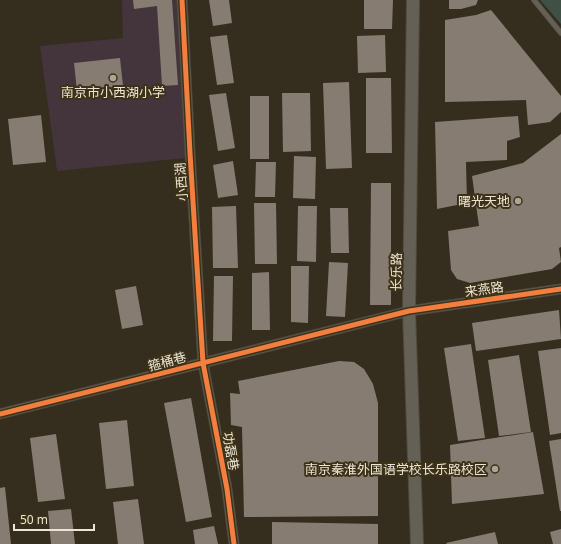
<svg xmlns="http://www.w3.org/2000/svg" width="561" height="544" font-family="'Noto Sans','Noto Sans SC',sans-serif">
  <rect width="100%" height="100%" fill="#352e1f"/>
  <path fill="#44343c" d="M122,0H177L185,158L57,171L40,46L123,38Z"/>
  <path fill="#3f5045" d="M540,0H561V24Z"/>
  <path fill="#867c72" d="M133,0H172L178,85L162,86L157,6L134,9Z
    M209,0H229L232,23L213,26Z
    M364,0H393L392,29H364Z
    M449,0H478L476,5L461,9H449Z
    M491,10L561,96V112L550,122L528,125L526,100L445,102V20L476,15Z
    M227,35L234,83L217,85L210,37Z
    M385,35L386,72L358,73L357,36Z
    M120,58L123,86L77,91L74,63Z
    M366,78H391L392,153H366Z
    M349,82L352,168L326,169L323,83Z
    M226,93L235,148L218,151L209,95Z
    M282,93H310L311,151L283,152Z
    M250,96H269V159H250Z
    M41,115L46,162L13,165L8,119Z
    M518,116L520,137L507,141V160L466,162L467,203L437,209L435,122Z
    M561,134V247L559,248L561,262L552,269L470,283L457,279L451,270L448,231L479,226L472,176L523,163Z
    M294,156L316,157L315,199L293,198Z
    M233,161L238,195L218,198L213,165Z
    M256,162H276L275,197H255Z
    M371,183H391V305H370Z
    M254,203H276L277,264H255Z
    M236,206L238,268H213L212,207Z
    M298,206H317L316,262L297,261Z
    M330,208H348L349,253H331Z
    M329,262L348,263L345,317L326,316Z
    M291,266H309L308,323L291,322Z
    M269,272L270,330H252V273Z
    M214,276H233L232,341H213Z
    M136,286L143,325L122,329L115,290Z
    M559,310L561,339L476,351L472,323Z
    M471,344L485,438L458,441L444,348Z
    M561,348V433L550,435L538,351Z
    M519,355L531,432L499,436L488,360Z
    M339,361L354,362L364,369L373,384L378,403V516L244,517L242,427L231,425L230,393L240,394L238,381Z
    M191,398L212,517L186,522L164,403Z
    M127,420L134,486L106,489L99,423Z
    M533,432L544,494L452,504L450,445Z
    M56,434L65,499L38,502L30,438Z
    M561,439V511H560L549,441Z
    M5,487L11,544H0V488Z
    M138,499L144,544H118L113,502Z
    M71,509L75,544H51L48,511Z
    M272,522L378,524V544H272Z
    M214,526L218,544H195L193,530Z
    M561,529V544H553L550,532Z
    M495,532L498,544H447L446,543Z"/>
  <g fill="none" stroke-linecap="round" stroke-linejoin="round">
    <g stroke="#514b3f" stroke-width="6">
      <path id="lane" d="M534,0L561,33"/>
    </g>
    <g stroke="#514b3f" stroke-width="11">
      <path id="street" d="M182,0L190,153L203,363L227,489L234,544
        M0,414L409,311L561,289"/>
    </g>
    <g stroke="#514b3f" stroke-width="14">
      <path id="secondary" d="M413,0L409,311L417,544"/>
    </g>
    <use href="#lane" stroke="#656056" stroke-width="4.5"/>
    <use href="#street" stroke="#656056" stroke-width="9"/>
    <use href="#secondary" stroke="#656056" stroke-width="12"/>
    <g stroke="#3d3217" stroke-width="8">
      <path id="cycleway" d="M182,0L190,153L203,363L227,489L234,544
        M0,414L409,311L561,289"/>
    </g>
    <use href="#cycleway" stroke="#f27e40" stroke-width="5"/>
  </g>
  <g fill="#aca596" stroke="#3d3217" stroke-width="1.5">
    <circle cx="113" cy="78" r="4"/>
    <circle cx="518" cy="201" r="4"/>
    <circle cx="495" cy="469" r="4"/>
  </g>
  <g text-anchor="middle" stroke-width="4" stroke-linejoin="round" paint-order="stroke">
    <g font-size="13" fill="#ece5d6" stroke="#3d3217" text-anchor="end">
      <text x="113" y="97" text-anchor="middle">南京市小西湖小学</text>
      <text x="510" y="206">曙光天地</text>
      <text x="487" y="474">南京秦淮外国语学校长乐路校区</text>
    </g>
    <g font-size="13" fill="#ece5d6" stroke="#3d3217">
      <text transform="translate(181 182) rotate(-94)" y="5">小西湖</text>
      <text transform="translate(396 272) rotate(-89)" y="5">长乐路</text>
      <text transform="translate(484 289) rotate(-8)" y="5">来燕路</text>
      <text transform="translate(167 361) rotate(-15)" y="5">箍桶巷</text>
      <text transform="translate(231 451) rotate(80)" y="5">功磊巷</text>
    </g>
  </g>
  <path d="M14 524v6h80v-6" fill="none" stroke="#ece5d6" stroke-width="2"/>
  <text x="20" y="524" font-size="12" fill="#ece5d6" stroke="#3d3217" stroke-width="3" paint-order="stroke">50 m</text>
</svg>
